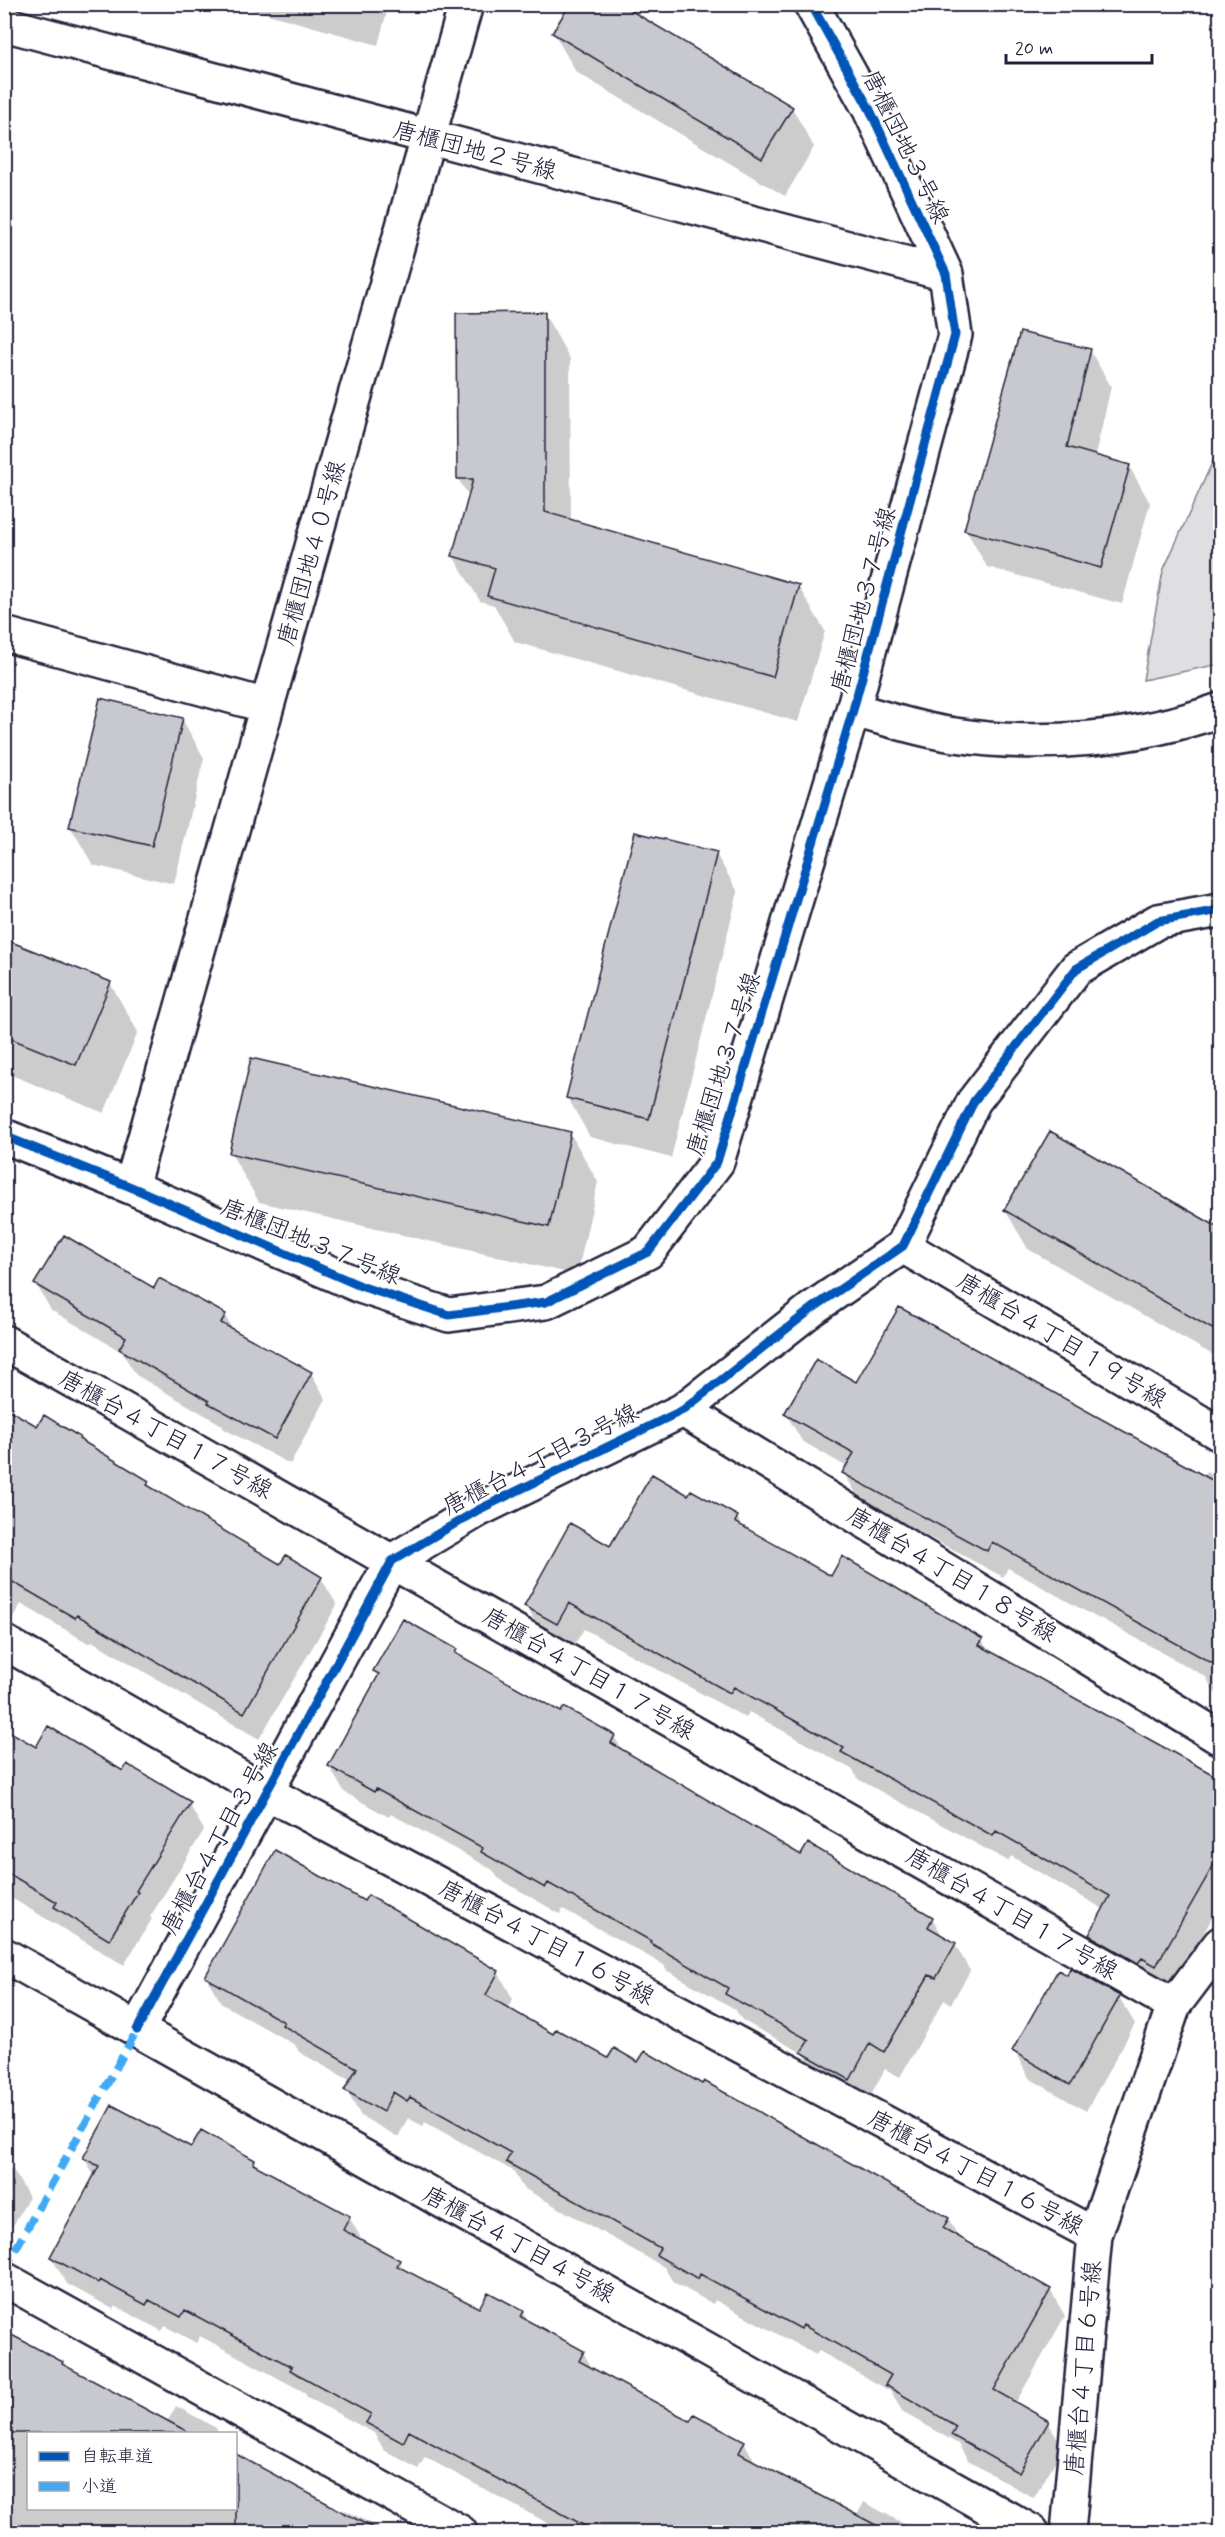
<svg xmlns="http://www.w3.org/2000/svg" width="1225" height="2537" font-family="Mynerve,'Klee One',sans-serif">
  <rect width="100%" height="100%" fill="#fff"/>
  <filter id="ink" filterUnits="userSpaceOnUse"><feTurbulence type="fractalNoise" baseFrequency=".0167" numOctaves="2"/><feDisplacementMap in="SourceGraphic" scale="12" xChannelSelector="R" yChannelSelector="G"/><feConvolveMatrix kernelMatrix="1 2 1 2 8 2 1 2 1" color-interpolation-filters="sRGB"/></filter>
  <g filter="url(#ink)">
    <path fill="#dfdfe2" stroke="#80808e" stroke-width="1.5" d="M1220,430V664L1143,680L1163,571L1216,454Z"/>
    <path fill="#0003" fill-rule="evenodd" d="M232,4H389L378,45Z
      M554,33L792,108L814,147L785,196L576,72Z
      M544,313L570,359L571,521L798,586L825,631L798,722L515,642L494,605L480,601L453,556L470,498L458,479Z
      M1090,350L1111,387L1095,456L1129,466L1150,503L1122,604L987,567L966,530Z
      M182,719L204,758L174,884L93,865L70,826Z
      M716,854L738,892L671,1158L590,1137L568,1098Z
      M4,940L110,983L138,1032L104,1113L4,1072Z
      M1220,1030V1061L1211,1045Z
      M570,1133L598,1182L577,1275L259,1202L231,1153Z
      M1005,1210L1220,1231V1359L1028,1249Z
      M36,1284L154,1290L225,1316L234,1332L311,1373L326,1399L290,1464L224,1429L222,1425L136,1375L122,1352L51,1310Z
      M857,1384L1203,1477L1206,1471L1220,1480V1696L1215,1693L1206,1677L1100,1618L1099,1619L1008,1568L1003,1577L860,1500L844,1473L847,1467L802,1441L786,1414Z
      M4,1408L38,1428L79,1438L82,1443L148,1482L152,1490L281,1566L321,1578L337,1605L259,1739L92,1641L90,1644L21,1604L12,1620L4,1615Z
      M689,1497L737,1517L743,1528L831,1578L982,1640L989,1652L1220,1786V1904L1171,1991L1106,1961L1090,1935L1105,1910L1011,1856L1008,1861L858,1779L853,1770L749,1712L746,1718L584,1629L572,1649L541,1632L526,1606Z
      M456,1650L460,1657L562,1714L614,1736L623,1752L802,1857L932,1918L944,1938L955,1944L970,1971L951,2004L944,2000L900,2077L885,2069L865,2105L818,2079L804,2054L742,2020L735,2009L666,1970L664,1965L563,1909L560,1914L498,1878L493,1870L391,1814L389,1817L344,1792L329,1766L378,1678L375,1671Z
      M4,1730L36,1749L124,1773L189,1804L204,1830L150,1917L152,1919L124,1965L13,1899L10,1904L4,1901ZM182,1814H185L133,1898L130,1896Z
      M365,1903L498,1972L513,1999L507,2009L553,2036L609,2060L638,2064L703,2086L948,2219L960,2239L1050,2290L1065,2316L1015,2404L1048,2422L1063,2448L1034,2498L968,2461L958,2444L902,2411L890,2391L819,2351L816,2355L715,2300L713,2304L673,2282L664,2267L523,2188L513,2171L425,2122L423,2126L408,2118L398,2137L361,2116L346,2090L351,2081L299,2052L295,2045L222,2004L206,1977Z
      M1119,1997L1135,2024L1086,2111L1029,2078L1014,2051Z
      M192,2149L254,2161L258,2168L349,2217L364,2243L399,2261L405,2272L479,2310L523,2313L530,2324L583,2352L593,2370L691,2423L744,2442L757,2465L856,2517L864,2502L919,2532H564L425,2457L418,2469L384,2450L374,2433L307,2397L304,2392L200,2336L196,2343L165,2326L162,2331L115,2306L113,2309L67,2284L51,2257L95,2177L84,2158Z
      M4,2166L13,2170L29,2197L10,2231L4,2228Z
      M4,2355L167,2422L176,2406L216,2428L219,2434H28V2508H236V2451L240,2458L343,2514L345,2510L387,2532H4Z"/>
    <path fill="#c8c8cf" stroke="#22223b" stroke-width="1.5" d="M570,4H620L793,107L762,158L552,33Z
      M545,312V512L799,585L773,677L487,596L495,568L452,556L473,479H457L456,313Z
      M1020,332L1091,349L1067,447L1130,465L1101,568L964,530Z
      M100,698L183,718L152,846L69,827Z
      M635,832L717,852L649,1119L566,1098Z
      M4,939L111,982L76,1065L4,1036Z
      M251,1058L571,1132L549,1227L229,1153Z
      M1050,1131L1221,1229V1334L1004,1210Z
      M64,1235L154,1288L159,1278L226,1314L221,1323L312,1372L275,1439L208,1403L209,1401L119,1349L126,1337L34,1284Z
      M899,1307L1221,1485V1668L992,1542L987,1551L842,1473L854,1453L784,1414L816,1359L856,1382Z
      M4,1407L37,1426L44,1415L80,1437L79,1439L149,1481L147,1485L280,1564L286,1555L322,1577L244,1713L77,1615L75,1618L4,1577Z
      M652,1474L688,1495L691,1490L738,1516L735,1522L831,1576L842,1556L983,1639L979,1645L1221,1779V1852L1156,1966L1142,1958L1138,1963L1089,1935L1110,1896L996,1831L993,1836L841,1752L844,1748L734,1687L730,1693L569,1603L557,1624L524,1606L570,1523L610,1546Z
      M403,1619L457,1649L455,1653L561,1712L564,1707L615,1735L611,1743L801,1855L808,1843L933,1917L928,1927L956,1943L936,1978L929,1975L884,2052L870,2043L850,2080L801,2052L809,2040L725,1994L728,1988L650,1943L651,1941L548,1883L545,1888L481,1852L483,1848L376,1789L374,1792L328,1766L379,1674L373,1671Z
      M48,1726L123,1771L127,1764L191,1802L136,1891L138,1892L109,1940L54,1907L57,1902L4,1871V1728L36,1747Z
      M275,1850L364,1901L368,1895L499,1971L486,1995L553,2034L556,2029L608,2058L614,2048L638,2062L645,2051L702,2084L704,2081L949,2218L943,2228L1051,2289L994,2390L1049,2421L1019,2473L951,2435L956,2426L885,2385L891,2375L803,2325L801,2329L700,2274L698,2279L656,2255L660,2248L506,2162L511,2153L410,2097L407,2101L393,2092L383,2112L344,2090L357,2068L282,2025L284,2022L205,1977Z
      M1070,1968L1120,1996L1070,2085L1012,2051L1058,1970L1067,1975Z
      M112,2105L191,2147L201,2130L255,2160L253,2164L350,2216L343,2230L400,2260L397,2266L479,2308L488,2292L524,2311L521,2317L584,2351L579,2361L690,2421L694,2414L745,2441L739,2453L889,2532H596L409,2431L403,2443L366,2423L371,2414L290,2370L292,2367L185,2310L181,2317L149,2300L146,2305L100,2280L98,2283L50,2257L99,2166L83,2158Z
      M4,2331L63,2362L62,2364L190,2433H4Z
      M236,2454L380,2532H236Z"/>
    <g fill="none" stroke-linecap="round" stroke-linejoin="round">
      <g stroke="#22223b" stroke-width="38">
        <path id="street" d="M4,24L946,274
          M4,634L267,706L466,4
          M853,710C886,718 921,731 955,735C1041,748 1138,739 1220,710
          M4,1136L131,1187L363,1287L449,1315L546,1302L648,1252L717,1162L853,710L955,335L946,274L870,110L811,4
          M131,1187L267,706
          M903,1246L1220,1434
          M4,1342L1174,2005
          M683,1410L1220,1738
          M4,1642L266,1792L1095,2235
          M4,1955L1032,2532
          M137,2030L392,1561L478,1510L683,1410L813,1308L903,1246L974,1101L1076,969L1158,921L1220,910
          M4,2279L460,2532
          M1068,2532L1095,2235L1174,2005L1220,1944"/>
      </g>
      <use href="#street" stroke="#fff" stroke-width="33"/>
      <path stroke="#3fa9f5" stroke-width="8" stroke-dasharray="15 8" stroke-linecap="butt" d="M4,2270L137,2030"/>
      <g stroke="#fff" stroke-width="13">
        <path id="cycleway" d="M4,1136L131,1187L363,1287L449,1315L546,1302L648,1252L717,1162L853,710L955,335L946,274L870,110L811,4
          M137,2030L392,1561L478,1510L683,1410L813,1308L903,1246L974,1101L1076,969L1158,921L1220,910"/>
      </g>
      <use href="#cycleway" stroke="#0057b8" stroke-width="9"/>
    </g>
  </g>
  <g text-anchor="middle" stroke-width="4.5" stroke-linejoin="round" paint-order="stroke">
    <g font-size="24" fill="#22223b" stroke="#fff">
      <text transform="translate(906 146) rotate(64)" y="8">唐櫃団地３号線</text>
      <text transform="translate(475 150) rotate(15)" y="8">唐櫃団地２号線</text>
      <text transform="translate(311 553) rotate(-74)" y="8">唐櫃団地４０号線</text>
      <text transform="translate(863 600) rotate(-75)" y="8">唐櫃団地３７号線</text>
      <text transform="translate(723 1064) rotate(-72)" y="8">唐櫃団地３７号線</text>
      <text transform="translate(311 1241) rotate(22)" y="8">唐櫃団地３７号線</text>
      <text transform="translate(1062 1340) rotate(31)" y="8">唐櫃台４丁目１９号線</text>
      <text transform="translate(166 1434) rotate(29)" y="8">唐櫃台４丁目１７号線</text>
      <text transform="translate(540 1459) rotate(-27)" y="8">唐櫃台４丁目３号線</text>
      <text transform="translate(952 1574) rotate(31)" y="8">唐櫃台４丁目１８号線</text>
      <text transform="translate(589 1673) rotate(30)" y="8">唐櫃台４丁目１７号線</text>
      <text transform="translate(219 1838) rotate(-61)" y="8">唐櫃台４丁目３号線</text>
      <text transform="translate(1012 1913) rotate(30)" y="8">唐櫃台４丁目１７号線</text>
      <text transform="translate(547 1942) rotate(28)" y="8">唐櫃台４丁目１６号線</text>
      <text transform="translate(976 2172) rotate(28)" y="8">唐櫃台４丁目１６号線</text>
      <text transform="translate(519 2244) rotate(29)" y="8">唐櫃台４丁目４号線</text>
      <text transform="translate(1083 2368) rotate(-85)" y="8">唐櫃台４丁目６号線</text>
    </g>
  </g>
  <rect width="1225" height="2537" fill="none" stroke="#fff" stroke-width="24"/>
  <rect x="12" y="12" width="1201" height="2513" fill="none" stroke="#22223b" stroke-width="2" filter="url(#ink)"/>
  <rect x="27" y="2432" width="210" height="78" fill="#ffffff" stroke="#a7a7b1" stroke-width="1.5"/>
  <rect x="39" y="2452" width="30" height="9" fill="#0057b8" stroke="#a7a7b1" stroke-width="1.5"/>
  <text x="81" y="2462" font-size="18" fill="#22223b">自転車道</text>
  <rect x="39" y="2482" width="30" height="9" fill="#3fa9f5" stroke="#a7a7b1" stroke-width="1.5"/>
  <text x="81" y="2492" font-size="18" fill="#22223b">小道</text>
  <path d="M1006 54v9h146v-9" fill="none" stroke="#22223b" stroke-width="3"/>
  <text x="1015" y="54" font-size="18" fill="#22223b" stroke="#ffffff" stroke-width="4.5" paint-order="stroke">20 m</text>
</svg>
